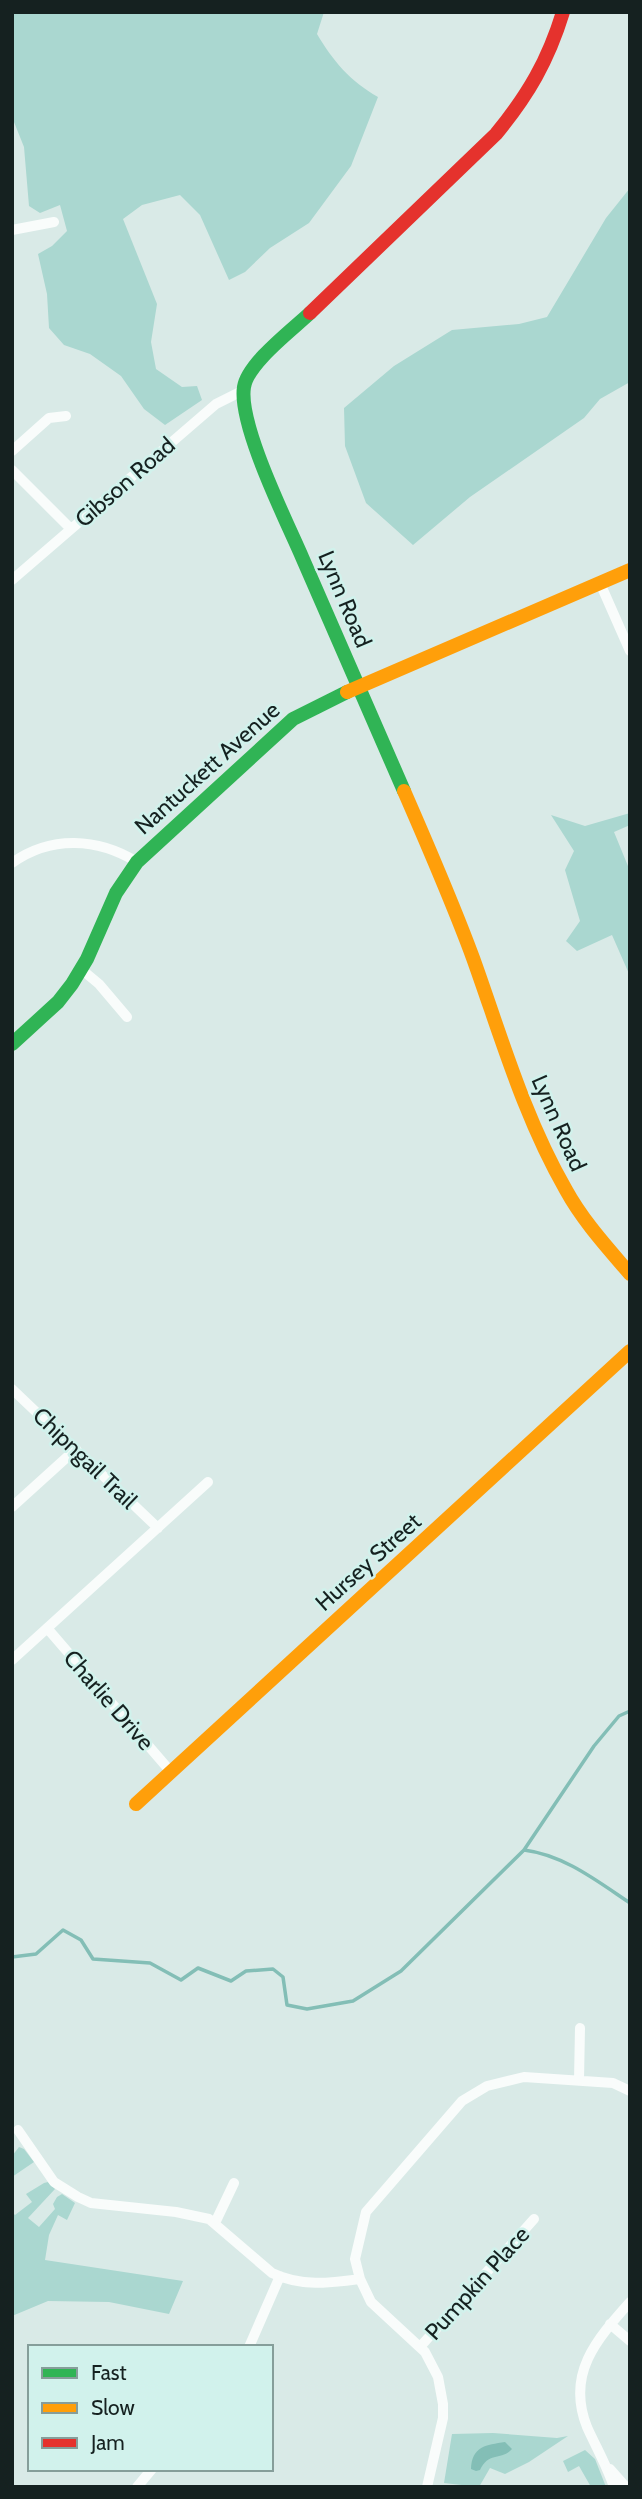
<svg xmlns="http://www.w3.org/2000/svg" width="642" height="2499" font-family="Cabin,sans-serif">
  <rect width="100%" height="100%" fill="#d9eae7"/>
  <path fill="#aad7d0" d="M12,12H324L317,34C333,61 350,81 378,97L351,166L309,223L270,248L245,272L229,280L200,215L180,195L142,205L123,219L157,304L151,342L156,369L182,387L197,386L202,400L165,425L144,409L121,376L90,354L64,345L49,328L47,294L38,254L52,246L67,231L60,205L40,213L29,206L24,147L12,117Z
    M630,188V382L600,399L584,418L470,497L413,545L366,503L345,446L344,408L394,366L452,330L519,324L547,317L606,218Z
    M630,813V825L614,832L630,871V976L612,935L577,951L566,941L580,921L565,870L574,851L551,815L585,826Z
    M19,2147L24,2149L34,2162L12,2177V2156Z
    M48,2182L55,2189L28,2218L39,2227L55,2209L53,2204L57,2197L62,2194L75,2203L67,2220L58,2215L49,2235L45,2260L183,2281L169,2314L109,2302L48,2301L12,2316V2212L15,2215L32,2202L26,2194L44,2183Z
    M493,2433L557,2438L568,2436L529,2462L505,2474L490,2468L479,2487L444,2483L452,2434Z
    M585,2450L595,2459L606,2487H591L579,2466L568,2472L563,2461Z"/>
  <path fill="#83beb6" d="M505,2442L512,2449C501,2461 489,2451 480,2470L476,2471L471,2469C472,2446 486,2445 505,2442Z"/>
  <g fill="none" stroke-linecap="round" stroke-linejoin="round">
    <path stroke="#83beb6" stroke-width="3.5" d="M524,1850C564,1855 597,1881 630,1903
      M12,1957L36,1954L63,1930L81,1940L93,1959L150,1963L181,1980L198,1968L231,1981L246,1971L273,1969L283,1977L287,2005L307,2009L353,2001L401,1971L524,1850L594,1746L619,1716L630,1711"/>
    <path stroke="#f9fcfb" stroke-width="10" d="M12,230L54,222
      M12,451L49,418L66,416
      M12,470L71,529
      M12,580L216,404L242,391
      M600,583L630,651
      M12,863C51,835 98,838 137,862
      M81,969L99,984L127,1017
      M12,1389L158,1528
      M12,1507L76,1449
      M47,1628L171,1772
      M12,1660L208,1482
      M579,2080L580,2028
      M18,2130L54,2182L78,2197L91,2203L176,2212L209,2219L272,2273C301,2287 330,2283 360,2279
      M215,2223L234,2183
      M610,2324L630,2341
      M249,2347L280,2276
      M420,2347L534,2219
      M610,2469L626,2487
      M137,2487L152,2469
      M427,2487L443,2418V2404L438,2377L425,2352L371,2302L360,2279L355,2259L366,2212L462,2101L487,2086L524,2077L613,2083L630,2091
      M614,2487C607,2466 596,2447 587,2427C566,2374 596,2340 630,2302"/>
    <path stroke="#30b455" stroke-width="14" d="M310,313C292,330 248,363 244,387C238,424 286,520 302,557C336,635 370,713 404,791
      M12,1044L58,1002L72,984L87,959L116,893L137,862L293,719L347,692"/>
    <path stroke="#ff9f0a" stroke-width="14" d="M347,692L630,570
      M404,791C428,846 452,901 473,958C501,1036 524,1117 566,1190C583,1221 607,1247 630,1274
      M136,1804L630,1351"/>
    <path stroke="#e5322d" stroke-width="14" d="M310,313L496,134C528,95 548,61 563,12"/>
  </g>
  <g text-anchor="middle" stroke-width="5" stroke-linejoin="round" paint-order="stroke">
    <g font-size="23" fill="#152120" stroke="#d1f2ec">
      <text transform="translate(125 482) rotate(-41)" y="8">Gibson Road</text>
      <text transform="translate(345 599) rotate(67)" y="8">Lynn Road</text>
      <text transform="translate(207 768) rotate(-42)" y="8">Nantuckett Avenue</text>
      <text transform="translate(559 1123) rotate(66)" y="8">Lynn Road</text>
      <text transform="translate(85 1458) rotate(44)" y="8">Chipngail Trail</text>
      <text transform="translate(368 1562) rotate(-42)" y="8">Hursey Street</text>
      <text transform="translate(109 1700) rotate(49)" y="8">Charlie Drive</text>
      <text transform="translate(477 2283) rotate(-48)" y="8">Pumpkin Place</text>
    </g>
  </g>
  <rect width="642" height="2499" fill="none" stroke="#152120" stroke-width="28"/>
  <rect x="28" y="2345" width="245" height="126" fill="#d1f2ec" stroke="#869e9a" stroke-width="2"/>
  <rect x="42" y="2368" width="35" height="10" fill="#30b455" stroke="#869e9a" stroke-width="2"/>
  <text x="91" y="2380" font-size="21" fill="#152120">Fast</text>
  <rect x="42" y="2403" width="35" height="10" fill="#ff9f0a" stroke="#869e9a" stroke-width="2"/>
  <text x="91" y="2415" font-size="21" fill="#152120">Slow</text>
  <rect x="42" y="2438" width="35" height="10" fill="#e5322d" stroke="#869e9a" stroke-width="2"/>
  <text x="91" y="2450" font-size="21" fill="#152120">Jam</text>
</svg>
